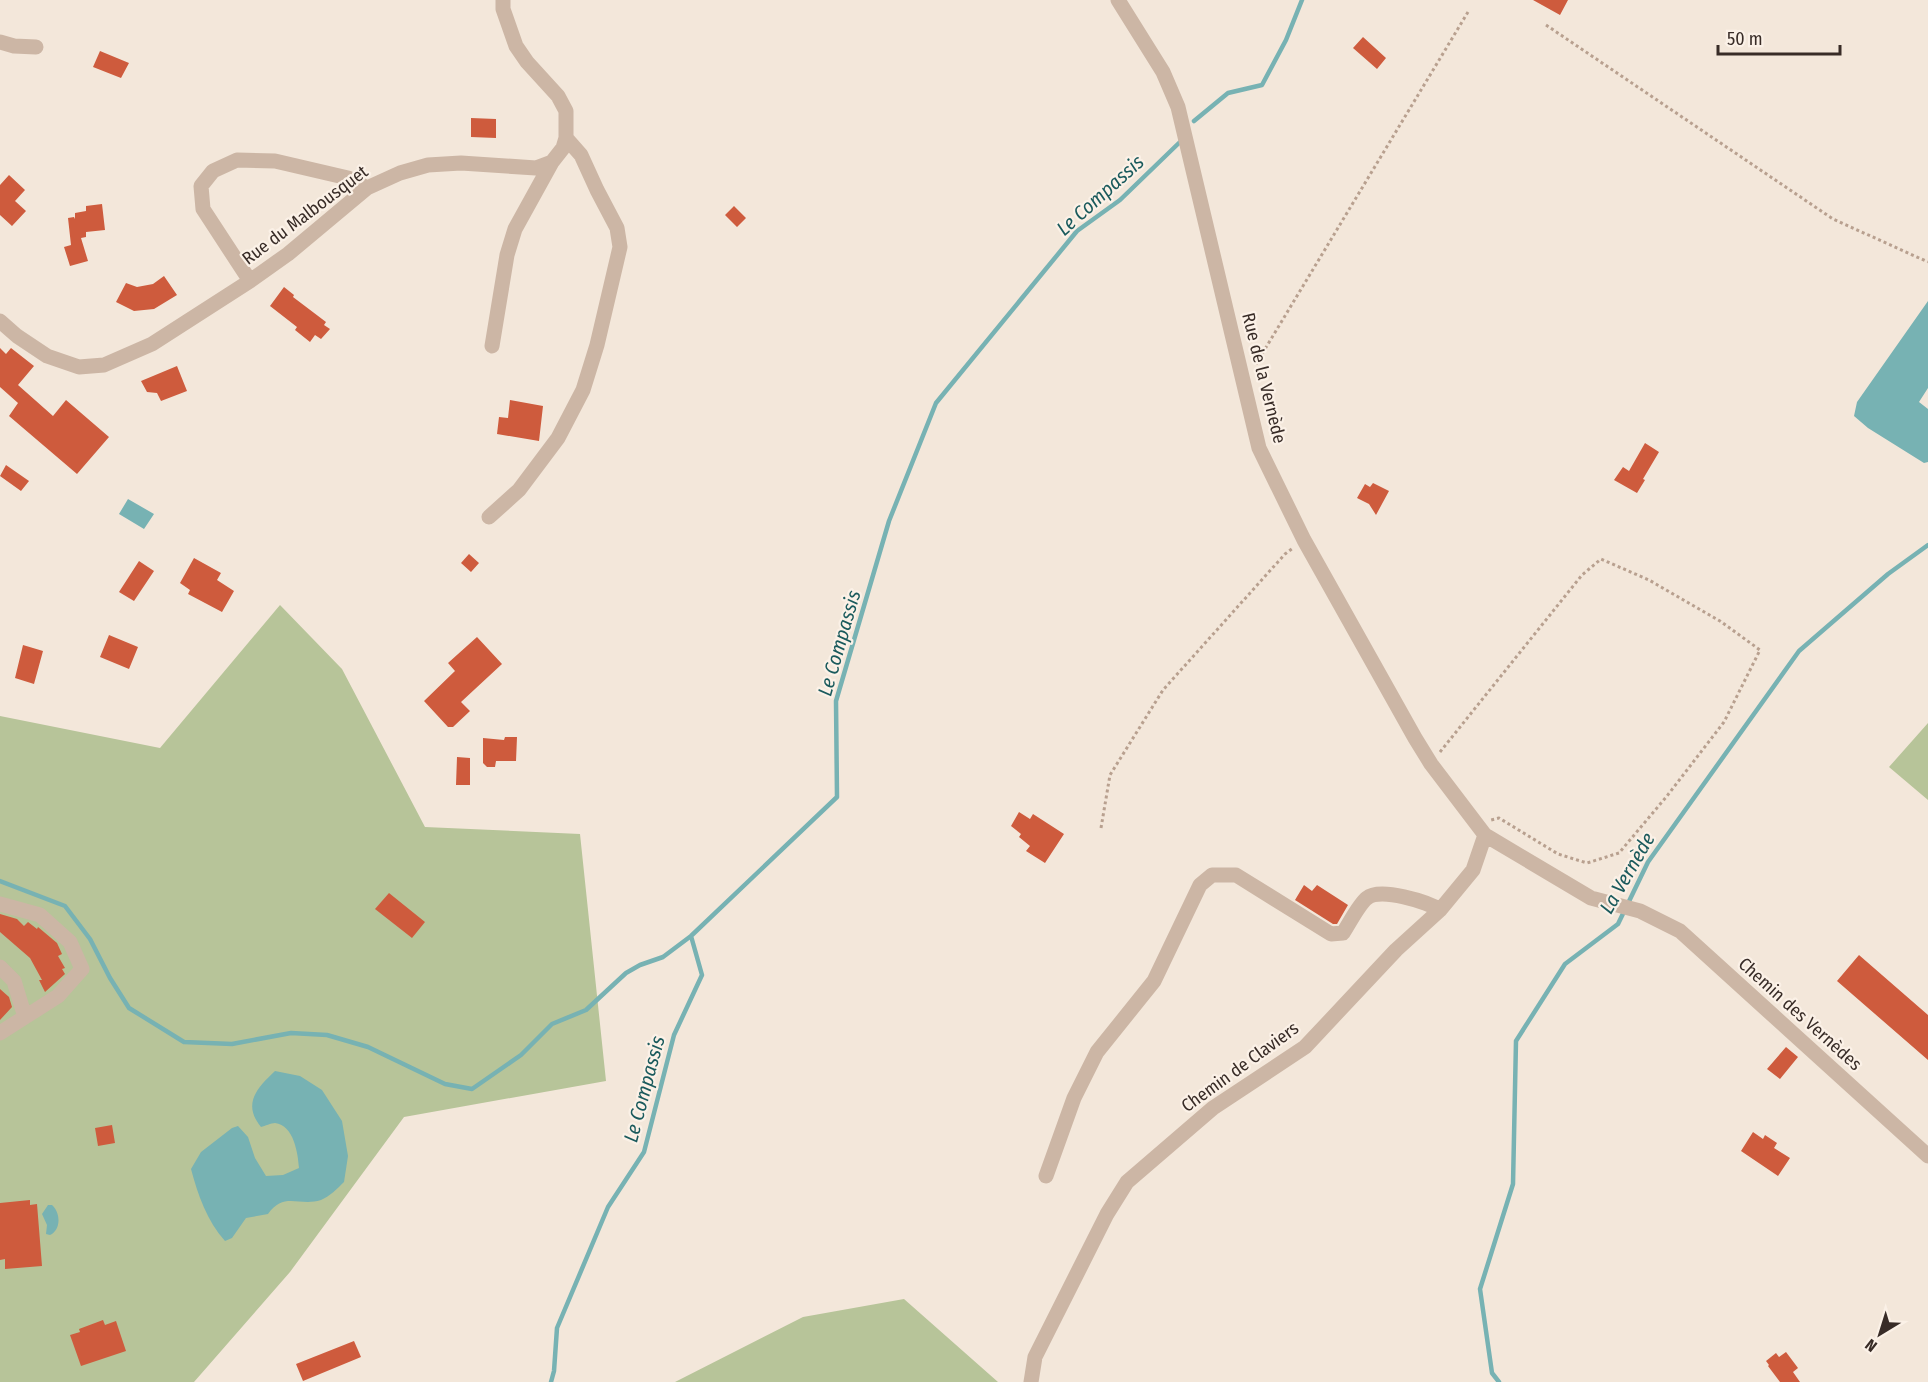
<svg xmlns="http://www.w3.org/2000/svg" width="1928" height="1382" font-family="'Fira Sans Condensed',sans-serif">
  <rect width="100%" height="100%" fill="#f3e7da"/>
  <path fill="#b7c499" d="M280,605L342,669L425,827L580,834L606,1081L404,1117L290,1272L194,1382H0V716L160,748Z
    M1928,723V800L1889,767Z
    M904,1299L998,1382H675L803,1317Z"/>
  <path fill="#77b2b3" d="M1928,301V388L1919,402L1928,409V462L1924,463L1868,428L1854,416L1857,402Z
    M128,499L154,514L144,529L119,514Z
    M275,1071L300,1076L322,1090L342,1121L348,1156L344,1182C338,1188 329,1197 321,1200C299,1207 284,1191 268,1214L246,1218L232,1238L225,1241C207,1221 198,1195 191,1169L201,1152L232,1128L238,1126L248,1137L255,1158L266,1176L283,1175L299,1168C298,1154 294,1125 275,1123C271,1123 265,1126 261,1127C242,1104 257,1088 275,1071Z
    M48,1205H52C61,1213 61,1230 50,1235L46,1234L47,1225L42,1214Z"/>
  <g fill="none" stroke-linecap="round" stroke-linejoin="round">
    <path stroke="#77b2b3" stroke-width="4.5" d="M1194,121L1228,93L1262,85L1286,40L1302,0
      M0,881L65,906L90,939L110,978L129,1008L184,1042L232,1044L291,1033L327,1035L368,1047L445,1084L472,1089L521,1055L552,1024L586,1010L626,973L640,965L663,957L691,936L837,797L836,701L889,521L936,403L1077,231L1120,200L1181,141
      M551,1382L554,1371L557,1328L608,1207L644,1152L674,1035L702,975L691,936
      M1499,1382L1492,1373L1480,1289L1513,1184L1516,1041L1565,964L1618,924L1648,862L1799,651L1888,574L1928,545"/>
  </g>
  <path fill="#ce5b3d" d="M1533,0H1568L1560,15Z
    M1363,37L1386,58L1377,69L1353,48Z
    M100,51L129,63L121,78L93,67Z
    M471,118L496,119V138L471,137Z
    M9,175L25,190L15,201L26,211L12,226L0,215V185Z
    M102,204L105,230L86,232V237L81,238L88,261L70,266L64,247L71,245L68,218L74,217L75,219V213L86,211V206Z
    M734,206L746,218L737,227L725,215Z
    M164,276L177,295L154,309L134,311L116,302L126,283L137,287L153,284Z
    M284,287L294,295L293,297L326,322L324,325L330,329L321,339L315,335L310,342L295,330L297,327L270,306Z
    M0,348L6,354L11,348L34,366L18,385L53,416L66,400L109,437L77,474L9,416L18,403L0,387Z
    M177,366L187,391L161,401L157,393L147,392L141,381Z
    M510,400L543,406L539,441L497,434L499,417L508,418Z
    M1645,443L1659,452L1643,479L1645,480L1637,493L1614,480L1623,467L1629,471Z
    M6,465L29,481L21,491L0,476Z
    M1373,483L1389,491L1376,515L1369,504L1357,498L1365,484L1370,487Z
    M469,554L479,563L471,572L461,563Z
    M194,558L221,573L217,580L234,591L222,612L188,594L190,590L180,583Z
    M139,561L154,571L134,601L119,592Z
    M109,635L138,647L129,669L100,657Z
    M477,637L502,664L461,702L470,711L453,727H448L424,701L455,671L448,663Z
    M23,645L43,651L34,684L15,678Z
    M505,737H517L516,761H496L495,767H487L483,763V738L504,740Z
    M457,757L470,758V785H456Z
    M1019,812L1030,819L1033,814L1064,834L1045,863L1026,851L1030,846L1019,837L1021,834L1011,826Z
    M1304,885L1312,891L1317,885L1348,905L1337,924H1333L1295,900Z
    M389,893L425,922L412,938L375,909Z
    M0,914L17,919L24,926L28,922L37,929L38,927L57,943L62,954L58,956L65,968L62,969L65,974L45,992L39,980H42L30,958L0,932Z
    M1859,955L1928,1015V1060L1837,981Z
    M0,989L9,997L12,1007L0,1020Z
    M1786,1047L1798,1057L1780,1079L1767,1069Z
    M112,1125L115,1143L98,1146L95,1128Z
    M1753,1132L1763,1139L1765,1135L1777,1143L1774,1148L1790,1158L1778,1176L1741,1151Z
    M30,1200V1205L37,1204L42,1266L5,1269V1259L0,1260V1203Z
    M103,1320L105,1325L116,1321L126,1351L81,1366L70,1335L80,1332L79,1329Z
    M354,1341L361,1357L303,1381L296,1364Z
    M1786,1352L1798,1368L1793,1372L1800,1382H1780L1768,1366L1769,1365L1766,1361L1776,1353L1779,1357Z"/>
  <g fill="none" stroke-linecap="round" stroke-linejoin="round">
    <path stroke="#b8a08f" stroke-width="3" stroke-dasharray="3 3" stroke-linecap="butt" d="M1546,25L1833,219L1928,262
      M1256,364L1468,12
      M1440,752L1582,575L1601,559L1649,580L1720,621L1760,650L1724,722L1667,796L1619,853L1587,863L1558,854L1499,818L1491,820
      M1101,828L1110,775L1163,690L1285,554L1293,548"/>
    <path stroke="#ccb6a5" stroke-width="15" d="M1118,0L1163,72L1178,107L1259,448L1304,540L1415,738L1431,764L1485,835L1591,898L1640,911L1680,931L1928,1156
      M0,42L14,46L36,47
      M250,281L203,209L201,186L213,171L237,160L275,161L348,178L367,188
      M0,321L17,336L47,356L79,367L104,365L152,344L250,281L288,254L367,188L400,173L428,165L461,163L536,168L552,162L563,148L566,138V111L558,96L527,62L516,46L503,9V0
      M492,346L507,255L515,229L552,162
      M489,517L519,490L558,438L583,390L597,345L620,247L617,228L597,190L581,155L566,138
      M0,904L40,915L70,942L82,969L58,996L25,1017
      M0,967L14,981L25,1017L0,1033
      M1046,1176L1074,1098L1097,1052L1154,981L1200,885L1212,875H1236L1331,934L1343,933C1349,924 1359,904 1367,898C1380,887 1428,902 1440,910
      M1031,1382L1035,1357L1107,1214L1127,1182L1213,1108L1305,1047L1396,950L1440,910L1473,870L1485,835"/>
  </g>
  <g text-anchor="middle" stroke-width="4.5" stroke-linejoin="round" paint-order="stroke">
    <g font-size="18" fill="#382c27" stroke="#fbf1e7">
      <text transform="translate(305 215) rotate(-37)" y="6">Rue du Malbousquet</text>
      <text transform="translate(1264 378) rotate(76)" y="6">Rue de la Vernède</text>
      <text transform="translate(1800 1014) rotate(42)" y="6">Chemin des Vernèdes</text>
      <text transform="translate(1240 1067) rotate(-36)" y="6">Chemin de Claviers</text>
    </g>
    <g font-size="20" font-style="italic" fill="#1a5a5c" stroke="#fbf1e7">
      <text transform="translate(1100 195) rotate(-42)" y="7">Le Compassis</text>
      <text transform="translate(839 643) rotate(-74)" y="7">Le Compassis</text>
      <text transform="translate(1627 873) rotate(-60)" y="7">La Vernède</text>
      <text transform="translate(644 1089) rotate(-75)" y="7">Le Compassis</text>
    </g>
  </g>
  <g transform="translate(1880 1334) rotate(218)" stroke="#fbf1e7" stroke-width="4.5" paint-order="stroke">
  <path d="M0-4.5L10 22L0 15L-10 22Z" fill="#382c27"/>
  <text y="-9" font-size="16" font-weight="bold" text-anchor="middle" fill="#382c27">N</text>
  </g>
  <path d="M1718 45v9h122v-9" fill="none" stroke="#382c27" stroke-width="3"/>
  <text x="1727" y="45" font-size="18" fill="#382c27" stroke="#fbf1e7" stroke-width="4.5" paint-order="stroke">50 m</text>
</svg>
